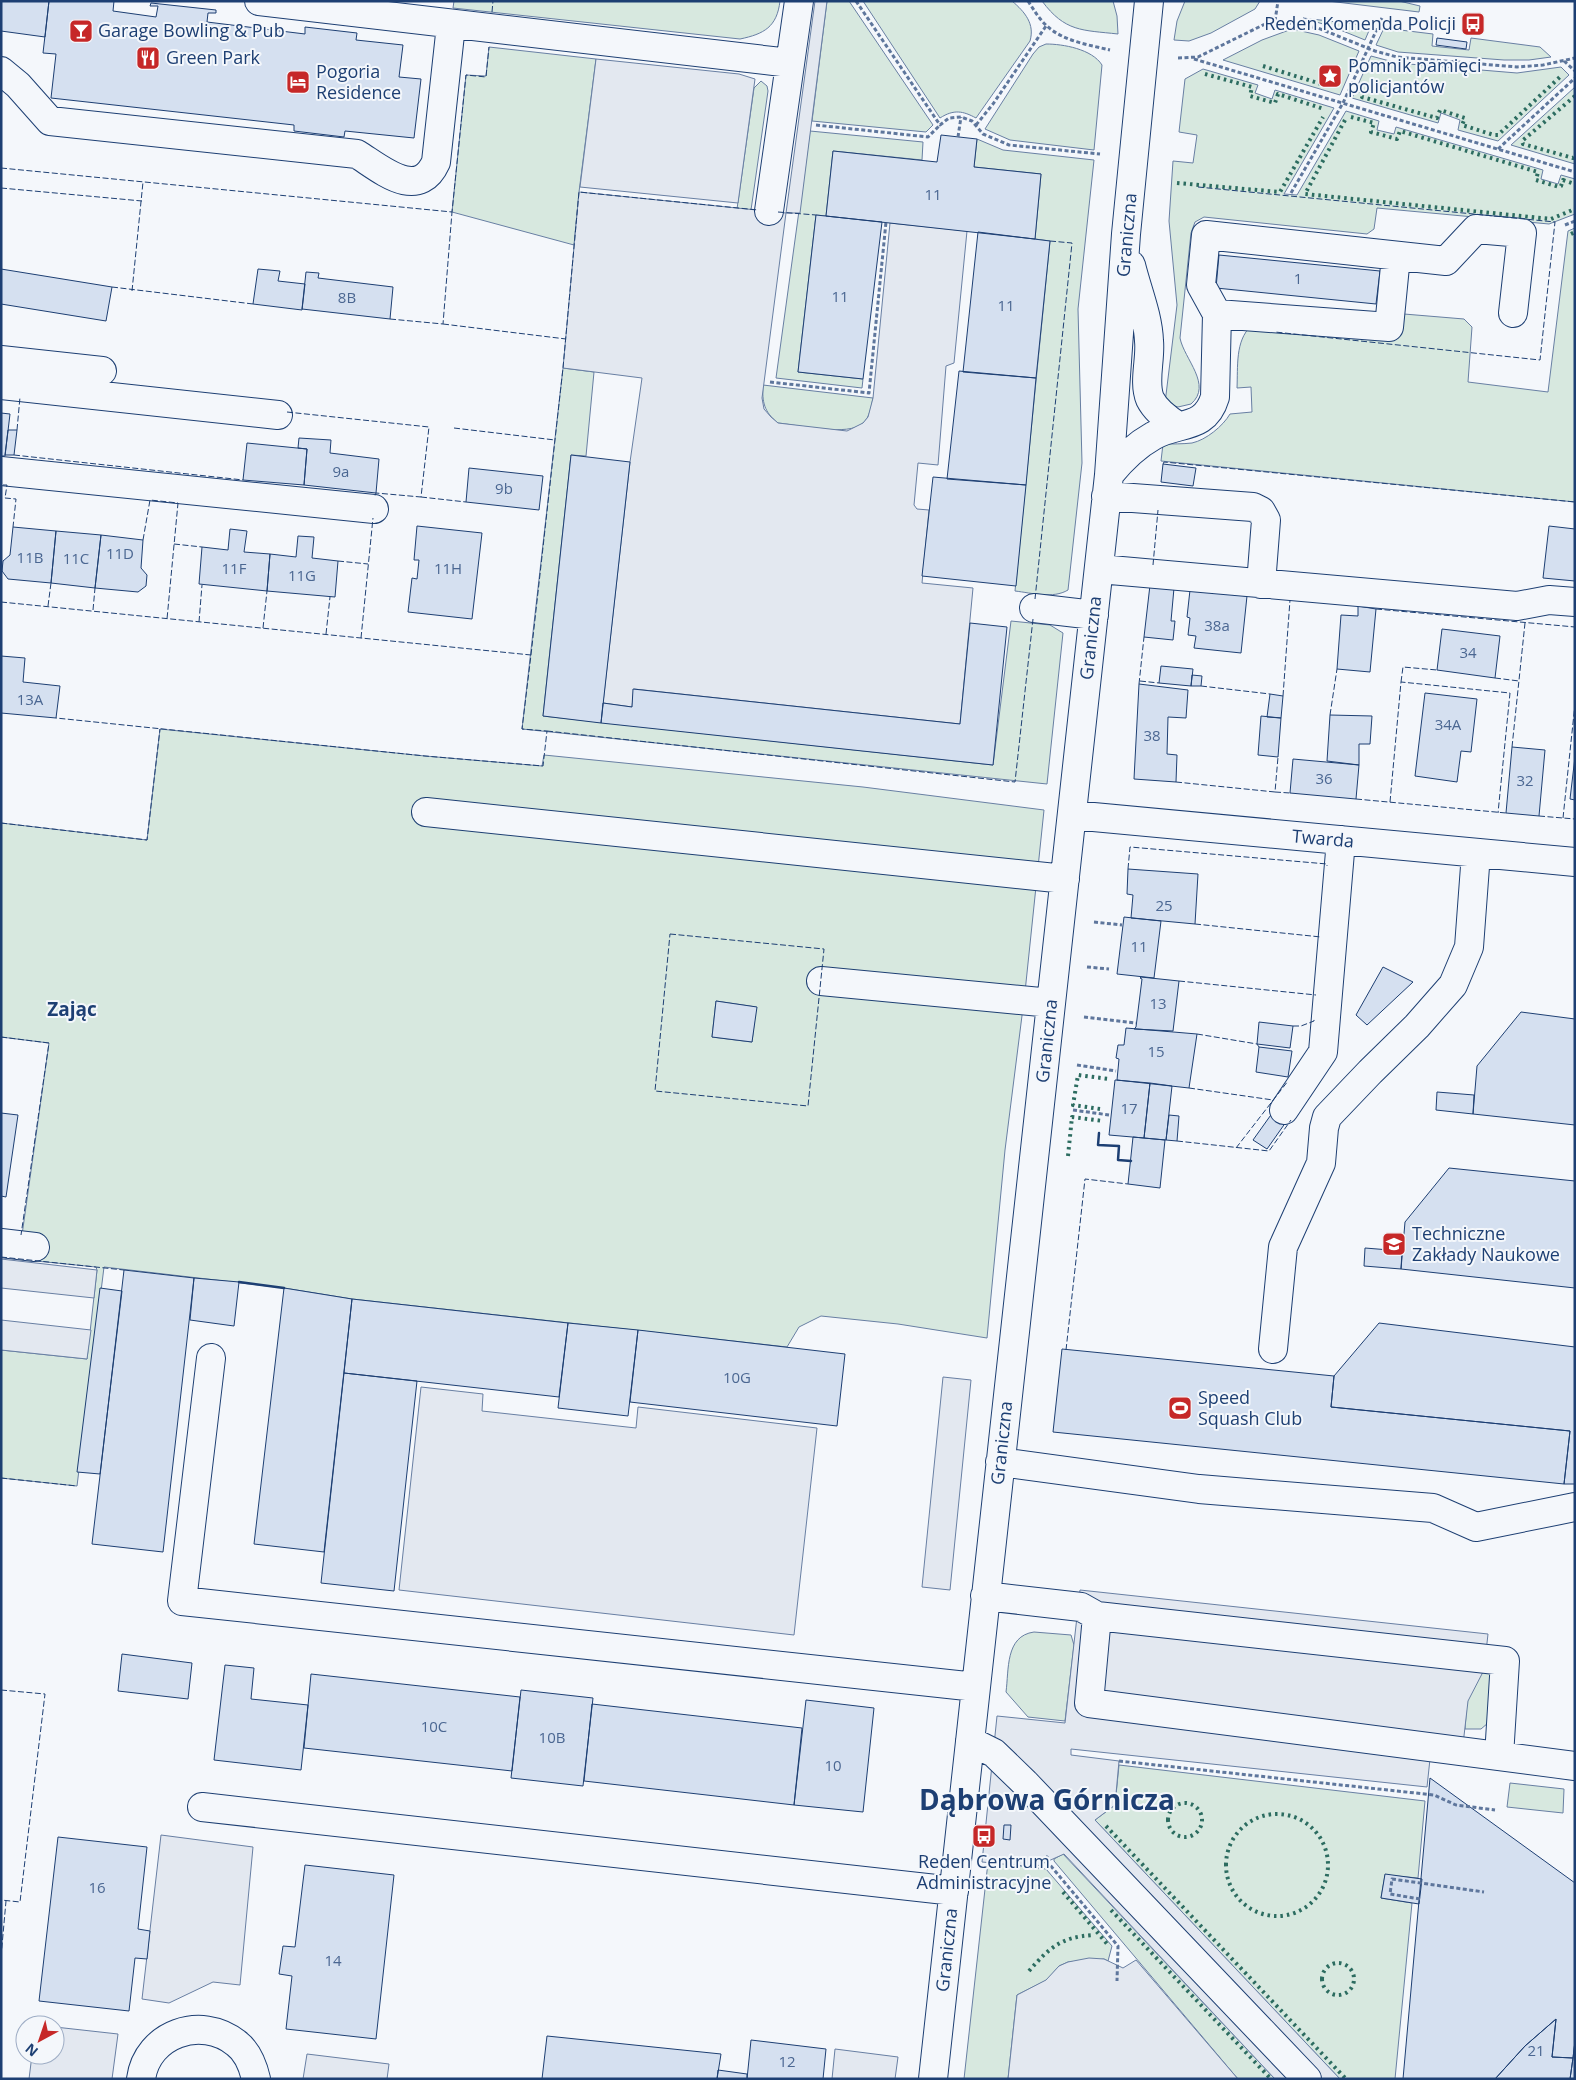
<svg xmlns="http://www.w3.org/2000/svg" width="1576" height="2080" font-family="'Open Sans',sans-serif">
  <rect width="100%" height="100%" fill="#f4f7fb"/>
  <path fill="#d7e8df" stroke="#687fa3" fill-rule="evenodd" d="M454,1H780C777,27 764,34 740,39L453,8Z
    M827,1H849L933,125L926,132L812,121Z
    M863,1H1012C1025,12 1035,24 1030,41L976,118C963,111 954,109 940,118Z
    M1042,1H1113L1117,16L1118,34C1082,30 1065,32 1042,1Z
    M1185,1H1260L1255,9L1211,33L1189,41L1174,40L1177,21Z
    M1328,1H1399L1420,6L1419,12Z
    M1303,18L1371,26L1365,40L1333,27Z
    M1384,28L1433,34L1432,46L1469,50L1471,38L1540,47L1551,57L1529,60H1504L1398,52L1376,45Z
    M1292,29L1319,35L1359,51L1340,95L1223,60L1262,40Z
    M1046,44C1063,44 1092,49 1102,65L1094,150L1010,140L985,129L1033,54L1039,47Z
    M489,47L596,59L579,192L574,245L452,212L466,75L486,76Z
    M1371,56L1397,63L1517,73L1561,67L1569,75L1498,141L1458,130L1460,120L1441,113L1438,123L1352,98Z
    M1203,69L1258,85L1255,93L1272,99L1275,90L1334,108L1284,194L1297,195L1346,111L1379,121L1377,130L1394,134L1396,127L1543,170L1541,179L1558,184L1561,175L1575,179V214L1549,224L1377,208L1374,229L1367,234L1204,217L1195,222L1191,233L1180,338C1184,359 1213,385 1191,404L1178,407L1165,403L1177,305L1169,221L1173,161L1193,163L1197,135L1179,132L1185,79Z
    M761,81L767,86L768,91L751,210L737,209L754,88Z
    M1575,87V164L1511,145Z
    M810,131L923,142L922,160L833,151L826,216L816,215L798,372L863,379L862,388L776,378Z
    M977,139L1003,150L1094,160L1078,309L1082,463L1068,590C1053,599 1032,593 1015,591L1050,241L1035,239L1041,174L974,167Z
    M1575,228V502L1161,461L1163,444C1172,444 1183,444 1192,443C1206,440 1223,426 1230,414L1252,412L1251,387L1237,388C1238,367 1235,341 1251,326L1398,316L1404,314L1464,319L1472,327L1468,382L1548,392L1568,231Z
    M563,368L594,372L586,456L571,455L543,716L993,765L1011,621L1050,625L1063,633L1047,784L522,729Z
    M763,385L873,398C871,407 870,417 863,423C849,437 798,425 778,423C764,412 762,402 763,385Z
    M160,729L425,756L542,766L544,755L863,787L1044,810L1025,992L1005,1150L987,1338L898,1324L821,1316L799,1327L787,1347L352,1299L284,1288L104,1267L77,1486L1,1478V1350L87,1359L97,1270L96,1267L36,1261L39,1237L22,1235L49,1043L1,1037V823L147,840ZM716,1001L756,1007L752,1042L712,1037Z
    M1034,1632L1071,1635L1074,1645L1065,1721L1028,1717L1006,1692C1009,1670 1005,1636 1034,1632Z
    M1110,1643L1484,1670L1488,1671L1492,1676L1488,1723L1481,1729H1465L1467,1701Z
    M1119,1765L1425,1801L1418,1878L1385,1875L1381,1898L1412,1903L1395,2079H1340L1095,1820L1115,1805Z
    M1510,1783L1564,1789L1563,1813L1507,1807Z
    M1063,1854L1275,2079H1238L1054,1861V1859Z
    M988,1862L1046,1869L1112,1946L1108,1961L1104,1959L1068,1962L1059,1966L1047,1980L1017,1995L1008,2079H964Z"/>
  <path fill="#e3e8f0" stroke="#687fa3" d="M815,1H827L800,213H786L762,398L764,409L771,417L778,423L847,431L863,423L868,417L873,398L890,223L967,231L954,363L946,366L938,465L918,463L914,505L917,509L929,510L922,583L973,588L960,724L634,689L632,707L603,703L630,462L642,378L563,368L579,192L786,213Z
    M596,59L739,74L755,79L738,203L580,187Z
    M1,1259L97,1270L94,1298L1,1288Z
    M1,1320L91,1330L87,1359L1,1350Z
    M943,1377L971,1380L950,1590L922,1587Z
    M421,1387L483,1394L482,1411L636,1428L638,1407L817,1428L794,1635L399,1590Z
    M1080,1590L1488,1634L1484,1670L1468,1701L1461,1762L1430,1759L1427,1787L1071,1749V1755L1119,1761L1115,1805L1095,1820L1340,2079H1275L1064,1854L1035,1867L982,1862L997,1716L1065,1723Z
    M161,1835L253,1847L240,1985L213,1982L169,2003L142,1999Z
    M1089,1958L1104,1959L1123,1968L1136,1960L1238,2079H1008L1017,1995L1046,1980L1059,1966L1068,1962Z
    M55,2027L118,2034L112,2079H29L32,2055H55Z
    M835,2049L898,2057L895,2079H832Z
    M307,2054L389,2064L387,2079H303Z"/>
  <path fill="#d5e0f0" stroke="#1d3f73" d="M1,1H49L45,37L1,31Z
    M49,1H114L113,11L156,17L158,6H150L151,3L216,10V13H208L207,22L305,34V27L357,33L356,40L403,45L399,77L421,79L414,138L345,131L344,137L294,131V125L51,98L56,54L43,53Z
    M1437,38L1467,42L1466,49L1436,45Z
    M941,135L977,139L974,167L1041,174L1035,239L826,216L833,151L937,162Z
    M816,215L882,222L863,379L798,372Z
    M978,232L1050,241L1036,378L963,372Z
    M1219,255L1380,271L1376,304L1216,288Z
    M1,269L112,287L106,321L1,304Z
    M258,269L280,271L278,281L305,284L302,310L253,304Z
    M306,272L319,273L318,278L393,287L390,319L302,309Z
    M959,371L1036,378L1026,485L947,479Z
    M1,413L10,414L5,456H1Z
    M8,430H17L14,455H5Z
    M299,438L331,440L330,453L379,459L376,493L304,485L307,449L298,448Z
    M247,443L307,449L304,485L243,480Z
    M571,455L630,462L601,723L543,716Z
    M1163,464L1196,468L1193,486L1161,482Z
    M469,468L543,476L539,510L466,502Z
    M933,477L1026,485L1016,586L922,576Z
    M417,526L482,533L472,619L408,612L412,578L417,579L419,560H414Z
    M1549,526L1575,529V581L1543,578Z
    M13,527L56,531L51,583L8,579L2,571L3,561L10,555Z
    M230,529L247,531L244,552L270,554L267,591L199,584L202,547L228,550Z
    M56,531L101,535L95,588L51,583Z
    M101,535L143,540L141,568L147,575L146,586L138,592L95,588Z
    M298,536L314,537L312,558L338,561L335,597L267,591L270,554L296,557Z
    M1150,585L1174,588L1171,621H1175L1173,640L1144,637Z
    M1190,590L1247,596L1241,653L1194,648L1196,636L1188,635L1190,618L1187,617Z
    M1358,606L1376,609L1370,672L1337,669L1341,615L1358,616Z
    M970,623L1007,627L993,765L601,723L603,703L632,707L633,689L960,724Z
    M1442,629L1500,636L1495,678L1437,670Z
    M1,656L25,658L23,682L60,686L56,718L1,713Z
    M1161,666L1193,669L1191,686L1159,683Z
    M1192,675L1202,676L1201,686H1191Z
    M1139,684L1188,690L1186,718L1168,717L1167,754L1177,755L1176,782L1134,779Z
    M1425,693L1477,699L1471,752L1461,751L1457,782L1415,776Z
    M1270,694L1283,696L1281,718L1267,717Z
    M1330,715L1372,716L1370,744H1359V765L1327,761Z
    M1261,716L1281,718L1278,757L1258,755Z
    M1512,747L1545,750L1539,816L1506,813Z
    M1575,757V800L1570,799Z
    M1293,759L1359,765L1356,799L1290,793Z
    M1128,869L1198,874L1195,924L1131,918L1133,895L1127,894Z
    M1124,917L1161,921L1154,978L1117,974Z
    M1383,967L1413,982L1367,1025L1356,1015Z
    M1141,977L1179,981L1173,1031L1134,1029L1136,1027L1142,979L1140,978Z
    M716,1001L757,1007L752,1042L712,1037Z
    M1521,1012L1575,1019V1125L1473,1114L1477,1066Z
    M1259,1022L1293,1026L1290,1048L1257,1044Z
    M1126,1028L1197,1034L1189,1088L1117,1080L1119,1059L1116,1058L1118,1045H1124Z
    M1259,1047L1292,1051L1288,1077L1256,1072Z
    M1115,1080L1150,1083L1144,1138L1109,1135Z
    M1150,1083L1172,1086L1166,1140L1144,1138Z
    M1437,1092L1474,1095L1473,1114L1436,1110Z
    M1273,1112L1286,1122L1267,1149L1253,1140Z
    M1,1113L18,1115L6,1197L1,1196Z
    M1169,1115L1179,1116L1177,1141L1166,1140Z
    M1133,1137L1165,1140L1160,1188L1128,1184Z
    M1449,1168L1575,1181V1288L1401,1269L1405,1222Z
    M1365,1248L1402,1251L1401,1269L1364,1266Z
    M124,1270L194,1278L163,1552L92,1544Z
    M194,1278L239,1282L234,1326L190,1320Z
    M100,1288L122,1291L100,1474L77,1472Z
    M284,1288L352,1299L324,1552L254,1544Z
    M352,1299L568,1323L559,1397L344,1373Z
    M568,1323L638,1330L628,1416L558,1408Z
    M1379,1323L1575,1347V1484H1564L1570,1431L1331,1407L1334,1376Z
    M638,1330L845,1354L837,1426L630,1402Z
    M1062,1349L1334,1376L1331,1407L1570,1431L1564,1484L1053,1432Z
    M344,1373L417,1381L394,1591L321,1583Z
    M122,1654L192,1663L188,1699L118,1691Z
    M225,1665L254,1668L251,1699L308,1705L301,1770L214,1760Z
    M311,1674L520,1697L512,1771L304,1748Z
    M521,1690L593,1698L583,1786L511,1778Z
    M806,1700L874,1708L863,1812L794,1805Z
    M592,1704L802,1728L794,1805L584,1781Z
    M1430,1778L1575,1883V2041L1573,2058L1552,2057L1556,2019L1525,2046L1495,2079H1403Z
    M1004,1825H1011L1010,1840L1003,1839Z
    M58,1837L147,1847L138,1929L150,1931L147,1959L135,1958L129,2011L39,2001Z
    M305,1865L394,1875L376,2039L286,2029L292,1976L279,1974L283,1946L295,1947Z
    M1385,1874L1422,1879L1419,1904L1381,1898Z
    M1556,2019L1552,2057L1573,2058L1570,2079H1495L1525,2046Z
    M547,2036L721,2054L717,2079H542Z
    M751,2040L826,2049L823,2079H747Z
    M1575,2041V2079H1570L1573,2058Z
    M718,2070L747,2074V2079H717Z"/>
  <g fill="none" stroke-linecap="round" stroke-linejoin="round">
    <g stroke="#1d3f73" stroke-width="30">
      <path id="minor" d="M259,1L790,63
        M1,71L18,85L50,121L357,154C381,169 418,202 436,162L451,25
        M769,211L799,1
        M1131,265C1137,290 1148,315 1149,341C1151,359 1143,382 1150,399C1156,411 1167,419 1178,426
        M1217,314L1389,327L1396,256
        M1,360L102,371
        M1,385L278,415
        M1,471L374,509
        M1109,475C1122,459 1135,446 1153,436C1178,421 1205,431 1215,397L1217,314L1201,285L1206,235L1446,261L1476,229L1522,233L1513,313
        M1106,496L1253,507L1261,511L1266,520L1261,584
        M1099,569L1517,606L1549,600L1575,602
        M1034,608L1094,615
        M426,812L1065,879
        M1072,815L1575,862
        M821,981L1051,1003
        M1284,1110L1323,1052L1341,840
        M1,1243L35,1247
        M1273,1349L1283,1247L1321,1163L1324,1128L1327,1117L1370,1072L1417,1026L1453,985L1469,947L1476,853
        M211,1358L182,1601L976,1687
        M1000,1462L1199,1489L1433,1508L1476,1527L1575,1507
        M985,1596L1081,1607L1097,1616L1505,1661L1499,1756
        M1097,1616L1089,1703L1575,1766
        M970,1741L994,1753L1025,1783L1307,2079
        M202,1807L954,1891
        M141,2079C147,2034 201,2015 236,2043C247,2051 253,2066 256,2079
        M933,2079L1109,475L1126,234L1149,1"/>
    </g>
    <path stroke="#5e769c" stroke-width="3" stroke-dasharray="4 2.5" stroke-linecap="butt" d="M856,1L940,125L949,118L961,117L972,121L983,134L1009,145L1100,154
      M1028,1C1034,10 1039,19 1047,26C1063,41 1089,45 1110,50
      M1275,21L1278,1
      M1178,58L1198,57L1263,25L1278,21L1318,28L1375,51L1397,57L1517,67L1543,65L1575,58
      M1194,59L1575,172
      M1564,61L1575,71
      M816,125L928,137L940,125
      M976,125L993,104L1046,26
      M958,137L961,117
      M1498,149L1575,78
      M1291,193L1343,103L1382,18
      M1565,225L1575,221
      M770,382L869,393L886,222
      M1094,922L1122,925
      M1087,967L1109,969
      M1084,1017L1136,1023
      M1077,1065L1116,1071
      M1073,1110L1109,1115
      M1119,1761L1434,1795L1456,1805L1495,1810
      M1048,1856L1045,1859L1118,1946L1117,1981
      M1420,1899L1390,1894L1392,1879L1484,1892"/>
    <use href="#minor" stroke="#f4f7fb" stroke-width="28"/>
    <path stroke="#2c6c60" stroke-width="4" stroke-dasharray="2.5 4" stroke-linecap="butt" d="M1263,66L1331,87
      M1205,74L1252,87L1250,96L1275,103L1278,94L1324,109
      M1360,90L1362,97L1437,118L1440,110L1465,118L1462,125L1494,135H1498L1561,76
      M1575,96L1522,141L1523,144L1573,158L1575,156
      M1351,117L1374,123L1371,132L1397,139L1400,131L1538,172L1536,180L1559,187L1561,186L1563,180L1575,184
      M1345,120L1305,194L1551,219L1575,209
      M1177,183L1280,192L1323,117
      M1571,234L1575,232
      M1100,1109L1073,1105L1078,1075L1109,1079
      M1068,1156L1072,1117L1103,1121
      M1168 1820a17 17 0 1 1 34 0a17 17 0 1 1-34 0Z
      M1226 1865a51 51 0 1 1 102 0a51 51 0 1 1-102 0Z
      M1106,1826L1346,2079
      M1063,1892L1108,1945
      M1111,1910L1271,2079
      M1322 1979a16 16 0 1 1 32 0a16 16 0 1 1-32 0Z
      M1029,1971C1049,1948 1061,1937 1093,1935"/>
    <path stroke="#1d3f73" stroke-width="1" stroke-dasharray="6 2.5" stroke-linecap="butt" d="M492,12L493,1
      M1,168L452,212L466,75L486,77L489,47
      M1198,187L1555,222L1540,360L1275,332
      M1,188L142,201
      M778,212L816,215
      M112,287L253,304
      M132,291L143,182
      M390,319L443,324L452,212
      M443,324L566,339
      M287,412L429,427L421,497L376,493L375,496
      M454,428L555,440
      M17,430L20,397
      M14,455L243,480
      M1163,464L1164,462L1575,502
      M3,485H7L5,498L16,499L13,527
      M421,497L466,502
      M143,540L150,500L178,503L167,619
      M174,544L202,547
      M338,561L368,564
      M1153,565L1158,510
      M1035,599L1072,243L1050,241
      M1,602L531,655L522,729L547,731L543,766L425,756L56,718
      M48,606L51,583
      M1376,609L1575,627
      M93,610L95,588
      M199,622L202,585
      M263,628L267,591
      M326,634L330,597
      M361,638L373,518
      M531,655L563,368L579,192L758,210
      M1495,678L1519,681
      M1140,681L1159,683
      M1401,682L1403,667L1437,670
      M1139,684L1144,637
      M1201,686L1270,694
      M1283,696L1290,600
      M1330,715L1337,669
      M547,731L1015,782L1033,619
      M1512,747L1525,623
      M1176,782L1275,792L1278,757
      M1275,792L1290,793
      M1356,799L1506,813
      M1390,802L1401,682L1510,693L1498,813
      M1539,816L1575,819
      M1563,818L1575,704
      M1,823L147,840L160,729
      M1128,869L1130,847L1327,864V866
      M1195,924L1321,937
      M670,934L824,949L808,1106L655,1091Z
      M1179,981L1316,995
      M1293,1026H1301L1314,1021V1018
      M1197,1034L1257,1044L1259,1047
      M1,1037L49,1043L21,1235
      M1189,1088L1273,1100
      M1177,1141L1269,1151L1291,1120
      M1236,1148L1288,1081
      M1,1257L124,1270
      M1066,1350L1085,1179L1128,1184
      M1,1478L77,1486
      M1,1690L45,1694L20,1902L1,1900
      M1,1957L6,1901"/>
    <path stroke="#1d3f73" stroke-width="2.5" d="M1099,1133L1098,1145L1119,1146L1118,1160L1131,1161
      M239,1282L284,1288"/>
  </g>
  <defs>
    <g id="bus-square" transform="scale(1.25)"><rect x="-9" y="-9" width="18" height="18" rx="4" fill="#c62828" stroke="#f4f7fb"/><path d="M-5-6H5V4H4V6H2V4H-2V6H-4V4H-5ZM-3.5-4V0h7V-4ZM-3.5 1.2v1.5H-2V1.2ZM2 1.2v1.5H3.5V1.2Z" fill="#fff"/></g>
    <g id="bar-square" transform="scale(1.25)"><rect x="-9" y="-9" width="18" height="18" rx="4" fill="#c62828" stroke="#f4f7fb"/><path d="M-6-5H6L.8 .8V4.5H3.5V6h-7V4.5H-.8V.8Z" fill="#fff"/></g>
    <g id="restaurant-square" transform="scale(1.25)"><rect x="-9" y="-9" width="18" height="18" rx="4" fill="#c62828" stroke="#f4f7fb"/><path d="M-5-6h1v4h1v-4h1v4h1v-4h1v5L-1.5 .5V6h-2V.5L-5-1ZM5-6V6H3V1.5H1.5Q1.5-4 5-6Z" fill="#fff"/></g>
    <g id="sight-square" transform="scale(1.25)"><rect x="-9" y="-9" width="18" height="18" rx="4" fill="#c62828" stroke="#f4f7fb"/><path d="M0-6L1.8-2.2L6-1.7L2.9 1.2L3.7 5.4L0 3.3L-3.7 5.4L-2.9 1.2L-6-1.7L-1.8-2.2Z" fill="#fff"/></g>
    <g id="hotel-square" transform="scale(1.25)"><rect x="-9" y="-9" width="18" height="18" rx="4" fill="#c62828" stroke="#f4f7fb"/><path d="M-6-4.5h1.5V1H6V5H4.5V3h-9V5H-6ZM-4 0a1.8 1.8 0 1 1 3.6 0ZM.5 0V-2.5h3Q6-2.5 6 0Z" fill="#fff"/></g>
    <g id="school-square" transform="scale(1.25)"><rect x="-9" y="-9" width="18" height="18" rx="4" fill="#c62828" stroke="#f4f7fb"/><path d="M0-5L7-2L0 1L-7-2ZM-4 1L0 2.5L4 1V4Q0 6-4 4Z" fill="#fff"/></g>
    <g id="stadium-square" transform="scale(1.25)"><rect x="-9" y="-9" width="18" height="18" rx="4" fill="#c62828" stroke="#f4f7fb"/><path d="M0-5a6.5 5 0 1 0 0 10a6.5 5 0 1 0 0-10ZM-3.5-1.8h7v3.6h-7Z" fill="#fff"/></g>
  </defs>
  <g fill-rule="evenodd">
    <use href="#bus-square" x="1473" y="24"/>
    <use href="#bar-square" x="81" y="31"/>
    <use href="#restaurant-square" x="148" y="58"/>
    <use href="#sight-square" x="1330" y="76"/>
    <use href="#hotel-square" x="298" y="82"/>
    <use href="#school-square" x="1394" y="1244"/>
    <use href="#stadium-square" x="1180" y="1408"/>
    <use href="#bus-square" x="984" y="1836"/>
  </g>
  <g text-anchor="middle" stroke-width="4" stroke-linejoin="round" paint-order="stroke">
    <g font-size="15" fill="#4b6792">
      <text x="933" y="200">11</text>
      <text x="1298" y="284">1</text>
      <text x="840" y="302">11</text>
      <text x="347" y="303">8B</text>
      <text x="1006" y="311">11</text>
      <text x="341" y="477">9a</text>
      <text x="504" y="494">9b</text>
      <text x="120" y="559">11D</text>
      <text x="30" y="563">11B</text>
      <text x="76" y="564">11C</text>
      <text x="234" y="574">11F</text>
      <text x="448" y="574">11H</text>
      <text x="302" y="581">11G</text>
      <text x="1217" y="631">38a</text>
      <text x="1468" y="658">34</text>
      <text x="30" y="705">13A</text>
      <text x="1448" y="730">34A</text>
      <text x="1152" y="741">38</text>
      <text x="1324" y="784">36</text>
      <text x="1525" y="786">32</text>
      <text x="1164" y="911">25</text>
      <text x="1139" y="952">11</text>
      <text x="1158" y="1009">13</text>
      <text x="1156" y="1057">15</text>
      <text x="1129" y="1114">17</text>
      <text x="737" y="1383">10G</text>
      <text x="434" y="1732">10C</text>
      <text x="552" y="1743">10B</text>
      <text x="833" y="1771">10</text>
      <text x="97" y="1893">16</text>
      <text x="333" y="1966">14</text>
      <text x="1536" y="2056">21</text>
      <text x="787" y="2067">12</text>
    </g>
    <g font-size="18" fill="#1d3f73" stroke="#f4f7fb" text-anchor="start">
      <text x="1456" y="30" text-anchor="end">Reden Komenda Policji</text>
      <text x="98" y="37">Garage Bowling &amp; Pub</text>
      <text x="166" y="64">Green Park</text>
      <text x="1348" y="72">Pomnik pamięci<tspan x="1348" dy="21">policjantów</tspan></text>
      <text x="316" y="78">Pogoria<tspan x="316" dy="21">Residence</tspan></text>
      <text x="1412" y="1240">Techniczne<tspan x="1412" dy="21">Zakłady Naukowe</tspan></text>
      <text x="1198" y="1404">Speed<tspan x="1198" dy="21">Squash Club</tspan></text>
      <text x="984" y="1868" text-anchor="middle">Reden Centrum<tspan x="984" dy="21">Administracyjne</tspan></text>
    </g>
    <g font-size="18" fill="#1d3f73" stroke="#f4f7fb">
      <text transform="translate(1127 235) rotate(-85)" y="6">Graniczna</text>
      <text transform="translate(1091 638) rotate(-84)" y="6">Graniczna</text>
      <text transform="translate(1323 839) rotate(5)" y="6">Twarda</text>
      <text transform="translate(1047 1041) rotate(-84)" y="6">Graniczna</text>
      <text transform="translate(1002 1443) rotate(-84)" y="6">Graniczna</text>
      <text transform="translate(947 1950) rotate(-84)" y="6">Graniczna</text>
    </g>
    <g font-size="19" font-weight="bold" fill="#1d3f73" stroke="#f4f7fb">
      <text x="72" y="1016">Zając</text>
    </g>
    <g font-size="28" font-weight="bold" fill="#1d3f73" stroke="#f4f7fb">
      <text x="1047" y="1810">Dąbrowa Górnicza</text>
    </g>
  </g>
  <rect width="1576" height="2080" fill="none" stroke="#1d3f73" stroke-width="5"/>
  <g transform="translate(40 2040) rotate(220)"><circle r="24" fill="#f4f7fb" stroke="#9eadc5"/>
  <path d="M0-4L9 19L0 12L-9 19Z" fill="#c62828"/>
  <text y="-8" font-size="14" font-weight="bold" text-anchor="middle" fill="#1d3f73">N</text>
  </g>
</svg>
